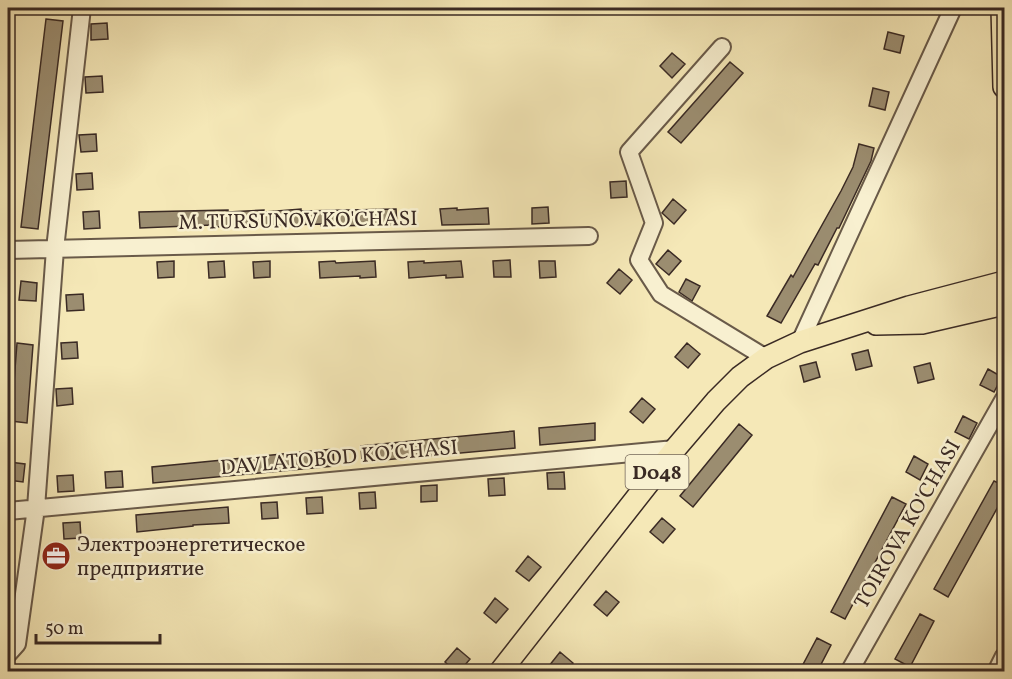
<svg xmlns="http://www.w3.org/2000/svg" width="1012" height="679" font-family="Vollkorn,serif">
  <rect width="100%" height="100%" fill="#f5e8b7"/>
  <filter id="stains"><feTurbulence type="fractalNoise" baseFrequency=".00333" numOctaves="4"/><feColorMatrix values="0 0 0 0 .2 0 0 0 0 .09 0 0 0 0 .02 0 0 0 .5 -.17"/></filter>
  <radialGradient id="worn" r=".72"><stop offset=".6" stop-color="#630" stop-opacity="0"/><stop offset="1" stop-color="#630" stop-opacity=".3"/></radialGradient>
  <path fill="#9b8d70" stroke="#3a2a24" stroke-width="1.5" d="M46,19L63,21L38,229L21,227Z
    M107,23L108,39L91,40V24Z
    M888,32L904,36L900,53L884,49Z
    M672,53L685,64L672,78L660,66Z
    M730,62L743,73L681,143L668,132Z
    M102,76L103,92L86,93L85,77Z
    M873,88L889,92L885,110L869,106Z
    M96,134L97,151L81,152L79,135Z
    M859,144L874,148L871,161L839,228H837L818,265L815,264L781,323L767,316L791,275L793,277L841,191L853,167Z
    M92,173L93,189L77,190L76,174Z
    M626,181L627,197L611,198L610,182Z
    M673,199L686,210L674,224L662,213Z
    M548,207L549,223L532,224V208Z
    M457,208V210L488,208L489,224L442,225L440,209Z
    M301,209V211L396,209L397,225L321,226V224L212,227V225L140,228L139,212L228,210V212L264,210V212Z
    M99,211L100,228L84,229L83,212Z
    M668,250L681,261L669,275L656,264Z
    M510,260L511,277H494L493,261Z
    M174,261V277L158,278L157,262Z
    M224,261L225,277L209,278L208,262Z
    M270,261V277L254,278L253,262Z
    M335,261L336,263L375,261L376,277L360,278V276L320,278L319,262Z
    M424,261V263L461,261L463,277L446,278V275L409,278L408,262Z
    M539,261H555L556,277L540,278Z
    M619,269L632,280L620,294L607,283Z
    M686,279L700,286L692,301L679,292Z
    M21,281L37,283L36,301L19,300Z
    M83,294L84,310L67,311L66,295Z
    M77,342L78,358L62,359L61,343Z
    M17,343L33,345L27,423L11,421Z
    M687,343L700,354L688,368L675,357Z
    M868,350L872,366L856,370L852,354Z
    M816,362L820,377L804,382L800,366Z
    M930,363L934,379L918,383L914,367Z
    M988,369L1002,377L994,392L980,385Z
    M72,388L73,404L57,406L56,389Z
    M642,398L655,409L643,423L630,412Z
    M963,416L977,423L969,439L955,432Z
    M595,423V440L540,445L539,428Z
    M739,424L752,435L693,507L680,496Z
    M514,431L515,448L362,462L361,446Z
    M333,449L334,466L153,483L152,467Z
    M914,456L928,464L920,480L906,472Z
    M9,462L25,464L23,482L8,480Z
    M122,471L123,487L106,488L105,472Z
    M564,472L565,489H548L547,473Z
    M73,475L74,491L58,492L57,476Z
    M504,478L505,495L489,496L488,479Z
    M994,481L1005,486V494L948,597L934,589Z
    M437,485V501L421,502V486Z
    M375,492L376,508L360,509L359,493Z
    M322,497L323,513L307,514L306,498Z
    M892,497L906,504L845,619L831,612Z
    M277,502L278,518L262,519L261,503Z
    M228,507L229,523L193,525V526L137,532L136,515Z
    M662,518L675,529L663,543L650,532Z
    M80,522L81,538L64,539L63,523Z
    M528,556L541,567L529,581L516,571Z
    M606,591L619,602L607,616L594,605Z
    M495,598L508,609L496,623L484,613Z
    M920,614L934,621L910,667L895,659Z
    M817,638L831,645L817,672H799Z
    M457,648L470,659L459,672H456L445,662Z
    M560,652L573,663L566,672H555L549,666Z"/>
  <g fill="none" stroke-linecap="round" stroke-linejoin="round">
    <g stroke="#695a49" stroke-width="20">
      <path id="minor" d="M722,47L629,152L654,223L639,260L661,294L766,358
        M8,250L589,236
        M800,342L953,8
        M8,511L675,449
        M8,654L17,644L36,508L55,249L82,8
        M849,672L1004,399
        M996,672L1004,656"/>
    </g>
    <g stroke="#3a2a24" stroke-width="24">
      <path id="major" d="M1002,8L1004,87
        M876,324L922,323L1004,304
        M500,672L675,449L716,401L740,377L766,358L800,342L909,307L1004,282"/>
    </g>
    <use href="#minor" stroke="#f8f0d0" stroke-width="16"/>
    <use href="#major" stroke="#f5e8b7" stroke-width="21"/>
  </g>
  <defs>
    <g id="office-disc" transform="scale(1.5)"><circle r="9.5" fill="#8f2418" stroke="#f8f0d0"/><path d="M-6-3h4V-5.5h4V-3h4V5H-6ZM-1-4.5V-3h2v-1.5ZM-6 0V1H6V0Z" fill="#fff"/></g>
  </defs>
  <g fill-rule="evenodd">
    <use href="#office-disc" x="56" y="556"/>
  </g>
  <g text-anchor="middle" stroke-width="5" stroke-linejoin="round" paint-order="stroke">
    <rect fill="#f8f0d0" stroke="#736558" stroke-width="1.5" x="625.5" y="455" width="63" height="34" rx="4.5"/>
    <g font-size="20" font-weight="bold" fill="#3a2a24">
      <text x="657" y="479">D048</text>
    </g>
    <g font-size="21" fill="#3a2a24" stroke="#f8f0d0">
      <text transform="translate(298 220) rotate(-1)" y="7">M. TURSUNOV KO'CHASI</text>
      <text transform="translate(339 457) rotate(-5)" y="7">DAVLATOBOD KO’CHASI</text>
      <text transform="translate(907 524) rotate(-60)" y="7">TOIROVA KO'CHASI</text>
    </g>
    <g font-size="21" fill="#3a2a24" stroke="#f8f0d0" text-anchor="start">
      <text x="77" y="551">Электроэнергетическое<tspan x="77" dy="24">предприятие</tspan></text>
    </g>
  </g>
  <rect width="1012" height="679" fill="none" stroke="#f5e8b7" stroke-width="30"/>
  <rect x="9" y="9" width="994" height="661" fill="none" stroke="#3a2a24" stroke-width="3"/>
  <rect x="15" y="15" width="982" height="649" fill="none" stroke="#3a2a24" stroke-width="1.5"/>
  <path d="M36 634v9h124v-9" fill="none" stroke="#3a2a24" stroke-width="3"/>
  <text x="45" y="634" font-size="18" fill="#3a2a24" stroke="#f8f0d0" stroke-width="4.5" paint-order="stroke">50 m</text>
  <rect width="100%" height="100%" filter="url(#stains)"/>
  <rect width="100%" height="100%" fill="url(#worn)"/>
</svg>
